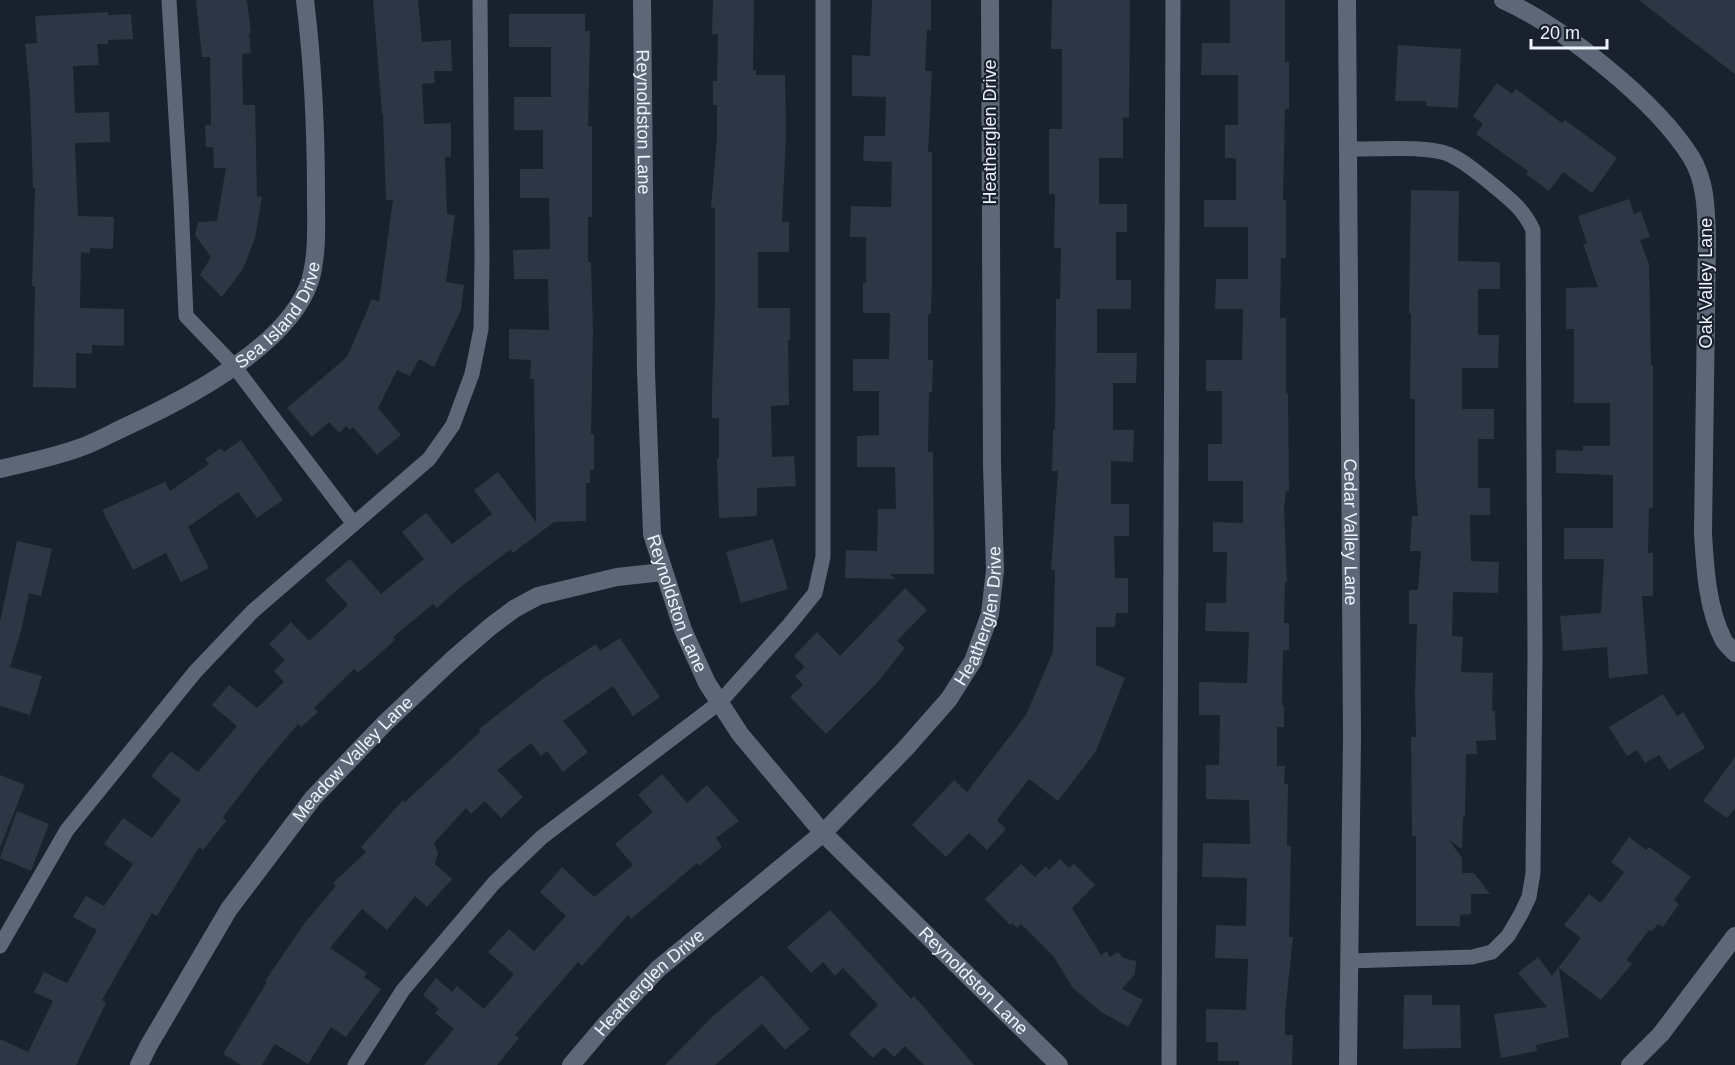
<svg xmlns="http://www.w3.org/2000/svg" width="1735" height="1065" font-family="Helvetica,sans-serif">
  <rect width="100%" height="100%" fill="#19212e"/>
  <path fill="#2d3644" d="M196,0H247L251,33H249L251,53L242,54L243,105H255L257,196L262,197L255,238L243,269L222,297L200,275L211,257L195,235L198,222L217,221L226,168H214L213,147H206L205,125H211L210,57H202Z
    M373,0H418L422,42L451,40L452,71H434L435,83L422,84L424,124L451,123V157H445L447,214L455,215L446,282L464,285L461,310L434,367L419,359L410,376L397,370L378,408L401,435L377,455L353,427L350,430L346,426L339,433L329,422L312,437L287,408L347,357L372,299L379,302L393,200H386L383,114H382Z
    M713,0H754L753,70H756V75H785L786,133L782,222H789V252H758V308H790V340H788L789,405L771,406L772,457L794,456L796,486L757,488V516L719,518L717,459L719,458V418H712V393L715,301V208L711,207L717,137V105H713V81H717L718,34H712Z
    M872,0H931V30H927L925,71H932L928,152H932V284L931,314H928V360H933L932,392H929L928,452H933L934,574H890L895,579L845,578L846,550L877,551L878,509H896L895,467H857V436L879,435V391H853V359H889L890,313H863V283H866V237H850L851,206L891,207L892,162L863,161L864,136H885L886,97L852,96V55L870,56Z
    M1052,0H1130L1129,118L1123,117V158H1099V204H1127V232H1116V280H1131V309H1097V353H1137L1136,383H1113V430H1134L1133,462L1111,461V504H1129V536H1114L1115,578H1128V613H1116L1115,627H1096V665L1125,678L1096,751L1058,801L1029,779L997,820L1006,829L987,850L969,833L946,857L912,825L954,780L967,792L1026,715L1053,652L1055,570H1051L1058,471H1052L1053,430H1055L1056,299H1060L1061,248H1054L1055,194H1049V129H1062V49H1051Z
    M1230,0H1285V62H1289V109H1285L1283,200H1286V258H1281L1280,318H1286V393H1288L1289,491H1286L1284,508L1287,583L1285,582L1284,623H1289V650H1283L1282,705H1284V727H1277V766H1285L1284,784H1288L1287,846H1291L1289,937H1293L1285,1014V1035H1293L1292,1065H1239V1061H1218V1042H1206V1009L1246,1010L1248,959L1215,958L1216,925L1246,926L1247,878L1202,877L1203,843L1250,844L1249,800L1206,799V765H1219L1220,715H1199V682L1247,683L1249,632L1205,631L1206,603H1226L1227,552H1213V522L1243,523V481H1208V444H1222V391H1206V360H1242L1243,309H1215L1216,279H1248V227H1204V200H1236V158H1225V125H1238V75H1201L1202,43H1230Z
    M1639,0H1735V74L1685,36Z
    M108,12V15L131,14L133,39L108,40V44H97L99,65L73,66L75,113L109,112L110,142L75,143L78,216L114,217L113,249L90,248V253L81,252L80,308L124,309V346L92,345V354L76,353V388L33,387L35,286H32L35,188H33L30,94L25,44L37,43L35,16Z
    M509,14H585V31H590L588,126H592V217H588V262H591L593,331L591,434H594V470H590V483H586V521L554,522L513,553L511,549L458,589L437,608L433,604L393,637L395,640L358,673L354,669L314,708L318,712L301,727L298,724L259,770L223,817L226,821L203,850L199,847L157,916L152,913L102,1000L106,1003L76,1065H0V1039L28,1052L53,1001L34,992L44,972L67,983L97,930L73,917L86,896L104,906L133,864L104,844L123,818L152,838L181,800L151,776L171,751L198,772L237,726L212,705L229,685L257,708L284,682L274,671L285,660L269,644L291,622L309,641L348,605L325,580L350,559L381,594L424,559L402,532L426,513L452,544L492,514L474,490L498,472L536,522L534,379H530L531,360L509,359V329L549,330L548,279H514L513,250L550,249L549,198H520V169H543V130H514V97H551V47H509Z
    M1398,45L1461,49L1458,108L1426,106V101H1395Z
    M1497,83L1512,94L1516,89L1562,123L1565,120L1617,158L1592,193L1563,172L1549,191L1526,174L1528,171L1476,134L1483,124L1473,116Z
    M1411,190L1459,191L1458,261L1500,262V289H1478V335H1499L1498,368H1462V409H1494V439H1478V488H1490V515H1470L1471,561L1499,562L1498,593L1453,592L1452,636L1463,637L1461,672L1493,673L1492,711H1495L1496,740L1476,741L1477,754H1466L1465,817H1463L1462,849L1449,840L1462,858V873H1474L1490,894H1471V914L1460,915V926H1416V836H1412L1411,737H1416L1415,695L1417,624H1409V590H1418L1421,551H1410L1412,516H1418L1415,477V399H1410L1411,313H1409Z
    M1629,199L1634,214L1641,211L1650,237L1640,240L1649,264L1651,365H1653V508H1649L1648,553H1653V596H1642L1648,674L1609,678L1607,647L1563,651L1560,616L1601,613L1604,559H1564V528H1613V475L1556,473V450L1583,451V446H1610V403H1574V329H1566V288L1598,287L1583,244L1587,243L1578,216Z
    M241,440L283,500L257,518L238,492L188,527L209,568L181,582L166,553L133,570L102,510L165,482L170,491L209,464L205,459L221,448L224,452Z
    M773,539L788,589L741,603L726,552Z
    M17,541L52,549L41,596L29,593L21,631L10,667L42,676L30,715L0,706V622Z
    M905,588L927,610L897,641L905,648L876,684L826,734L790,697L803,685L795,676L805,667L794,656L817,632L840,656Z
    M620,638L660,697L633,716L613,686L563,721L588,752L563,772L547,751L541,756L531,743L497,770L523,797L501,818L485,801L471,814L466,808L434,843L438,853L435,864L452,879L427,907L415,896L387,930L362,909L330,948L367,973L364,977L381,989L346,1037L331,1027L308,1064L275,1044L262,1065H241L223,1054L267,982L265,981L304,924L336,886L333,883L366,852L361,847L403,800L405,802L481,731L479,729L544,678L596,644L600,651Z
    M1663,694L1677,716L1683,712L1705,748L1669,770L1659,755L1645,763L1637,750L1627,756L1609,727Z
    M1735,757V808L1727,818L1703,801Z
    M662,774L687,803L707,785L739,821L716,838L722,847L699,866L697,863L631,919L628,915L582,966L578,962L515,1035L519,1038L497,1065H424L454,1029L435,1013L439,1009L423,995L436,978L452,992L457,986L484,1009L514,974L488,952L509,929L534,951L566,916L540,892L562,867L594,897L633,865L615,844L653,812L638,795Z
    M0,775L25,785L1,845H0Z
    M17,811L49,824L31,871L0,858Z
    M1629,837L1646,850L1649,847L1691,877L1674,900L1679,904L1663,927L1658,924L1652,931L1649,930L1626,960L1632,964L1601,1000L1559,968L1569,1037L1536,1045L1537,1051L1501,1058L1494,1014L1547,1007L1518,973L1538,957L1552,976L1581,938L1564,925L1589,894L1601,903L1624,872L1611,862Z
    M1060,859L1069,868L1074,864L1095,885L1072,908L1101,955L1107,951L1110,957L1118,952L1123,958L1136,961L1135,974L1122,989L1143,1000L1128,1027L1101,1012L1073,988L1053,956L1021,924L1017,928L1012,923L1010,925L985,899L1021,864L1035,877L1046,866L1049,870Z
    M830,910L911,999L914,996L974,1065H924L905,1046L894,1057L884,1047L873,1058L849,1034L878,1005L843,968L835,976L823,962L811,973L787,947Z
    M762,975L810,1029L785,1050L762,1024L715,1065H665L714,1015Z
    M1404,995H1432V1005H1460L1461,1048L1403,1049Z"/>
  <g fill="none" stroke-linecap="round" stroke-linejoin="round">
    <path stroke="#5d6777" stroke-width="15" d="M169,0L181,200L186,316L234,366L354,524
      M1348,149C1375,150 1424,145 1448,154C1465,161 1480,175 1494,186C1510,199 1524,210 1533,230L1535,655L1533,873L1529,897L1521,914L1508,936L1492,952L1472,957L1349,961
      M0,946L67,830L195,672L253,611L429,459L453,425L472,374L481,329L482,258L480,0
      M355,1065L403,990L494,883L542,837L720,702L789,625L815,593L823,557V0
      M1169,1065L1173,0"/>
    <g stroke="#5d6777" stroke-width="18">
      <path id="s1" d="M1347,0L1352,737L1348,1065"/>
      <path d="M1503,0C1563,27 1656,101 1691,157C1706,181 1706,210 1707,237L1703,533C1705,567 1707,607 1723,639C1725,644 1731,648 1735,653"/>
      <path id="s2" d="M0,469C26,463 54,457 79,448C95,443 110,434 125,427C184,400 288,347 310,281C318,254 316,223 316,195C316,130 313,65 305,0"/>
      <path id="s3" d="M139,1065L149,1045L229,909L313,798L385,723L453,659L490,627L514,609L538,596L617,577L663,572"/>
      <path id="s4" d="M571,1065L605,1025L658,969L823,833L905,749L949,699L973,661L990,614L995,570L992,464L990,0"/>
      <path d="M1630,1065L1661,1034L1735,936"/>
    </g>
    <path stroke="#5d6777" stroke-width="18" id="s5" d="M642,0L646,371L652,534L683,630L707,683L740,734L823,833L1059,1065"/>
  </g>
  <g text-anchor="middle" stroke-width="4.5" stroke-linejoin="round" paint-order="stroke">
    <g font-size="18" fill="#edf3fc" stroke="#19212e">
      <text dy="6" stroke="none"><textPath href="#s5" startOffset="122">Reynoldston Lane</textPath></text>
      <text transform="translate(990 132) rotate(-90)" y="6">Heatherglen Drive</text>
      <text transform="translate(1706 283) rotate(-90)" y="6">Oak Valley Lane</text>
      <text dy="6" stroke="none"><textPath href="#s2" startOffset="327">Sea Island Drive</textPath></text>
      <text dy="6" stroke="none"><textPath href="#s1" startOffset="532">Cedar Valley Lane</textPath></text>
      <text dy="6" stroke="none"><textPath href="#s5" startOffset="608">Reynoldston Lane</textPath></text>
      <text dy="6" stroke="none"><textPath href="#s4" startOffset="618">Heatherglen Drive</textPath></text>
      <text dy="6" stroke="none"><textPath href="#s3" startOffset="375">Meadow Valley Lane</textPath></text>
      <text dy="6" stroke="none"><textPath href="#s5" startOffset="1094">Reynoldston Lane</textPath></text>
      <text dy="6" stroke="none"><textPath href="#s4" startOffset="114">Heatherglen Drive</textPath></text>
    </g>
  </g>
  <path d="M1531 39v9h76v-9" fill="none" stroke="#edf3fc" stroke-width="3"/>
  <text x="1540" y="39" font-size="18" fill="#edf3fc" stroke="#19212e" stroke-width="4.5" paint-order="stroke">20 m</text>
</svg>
